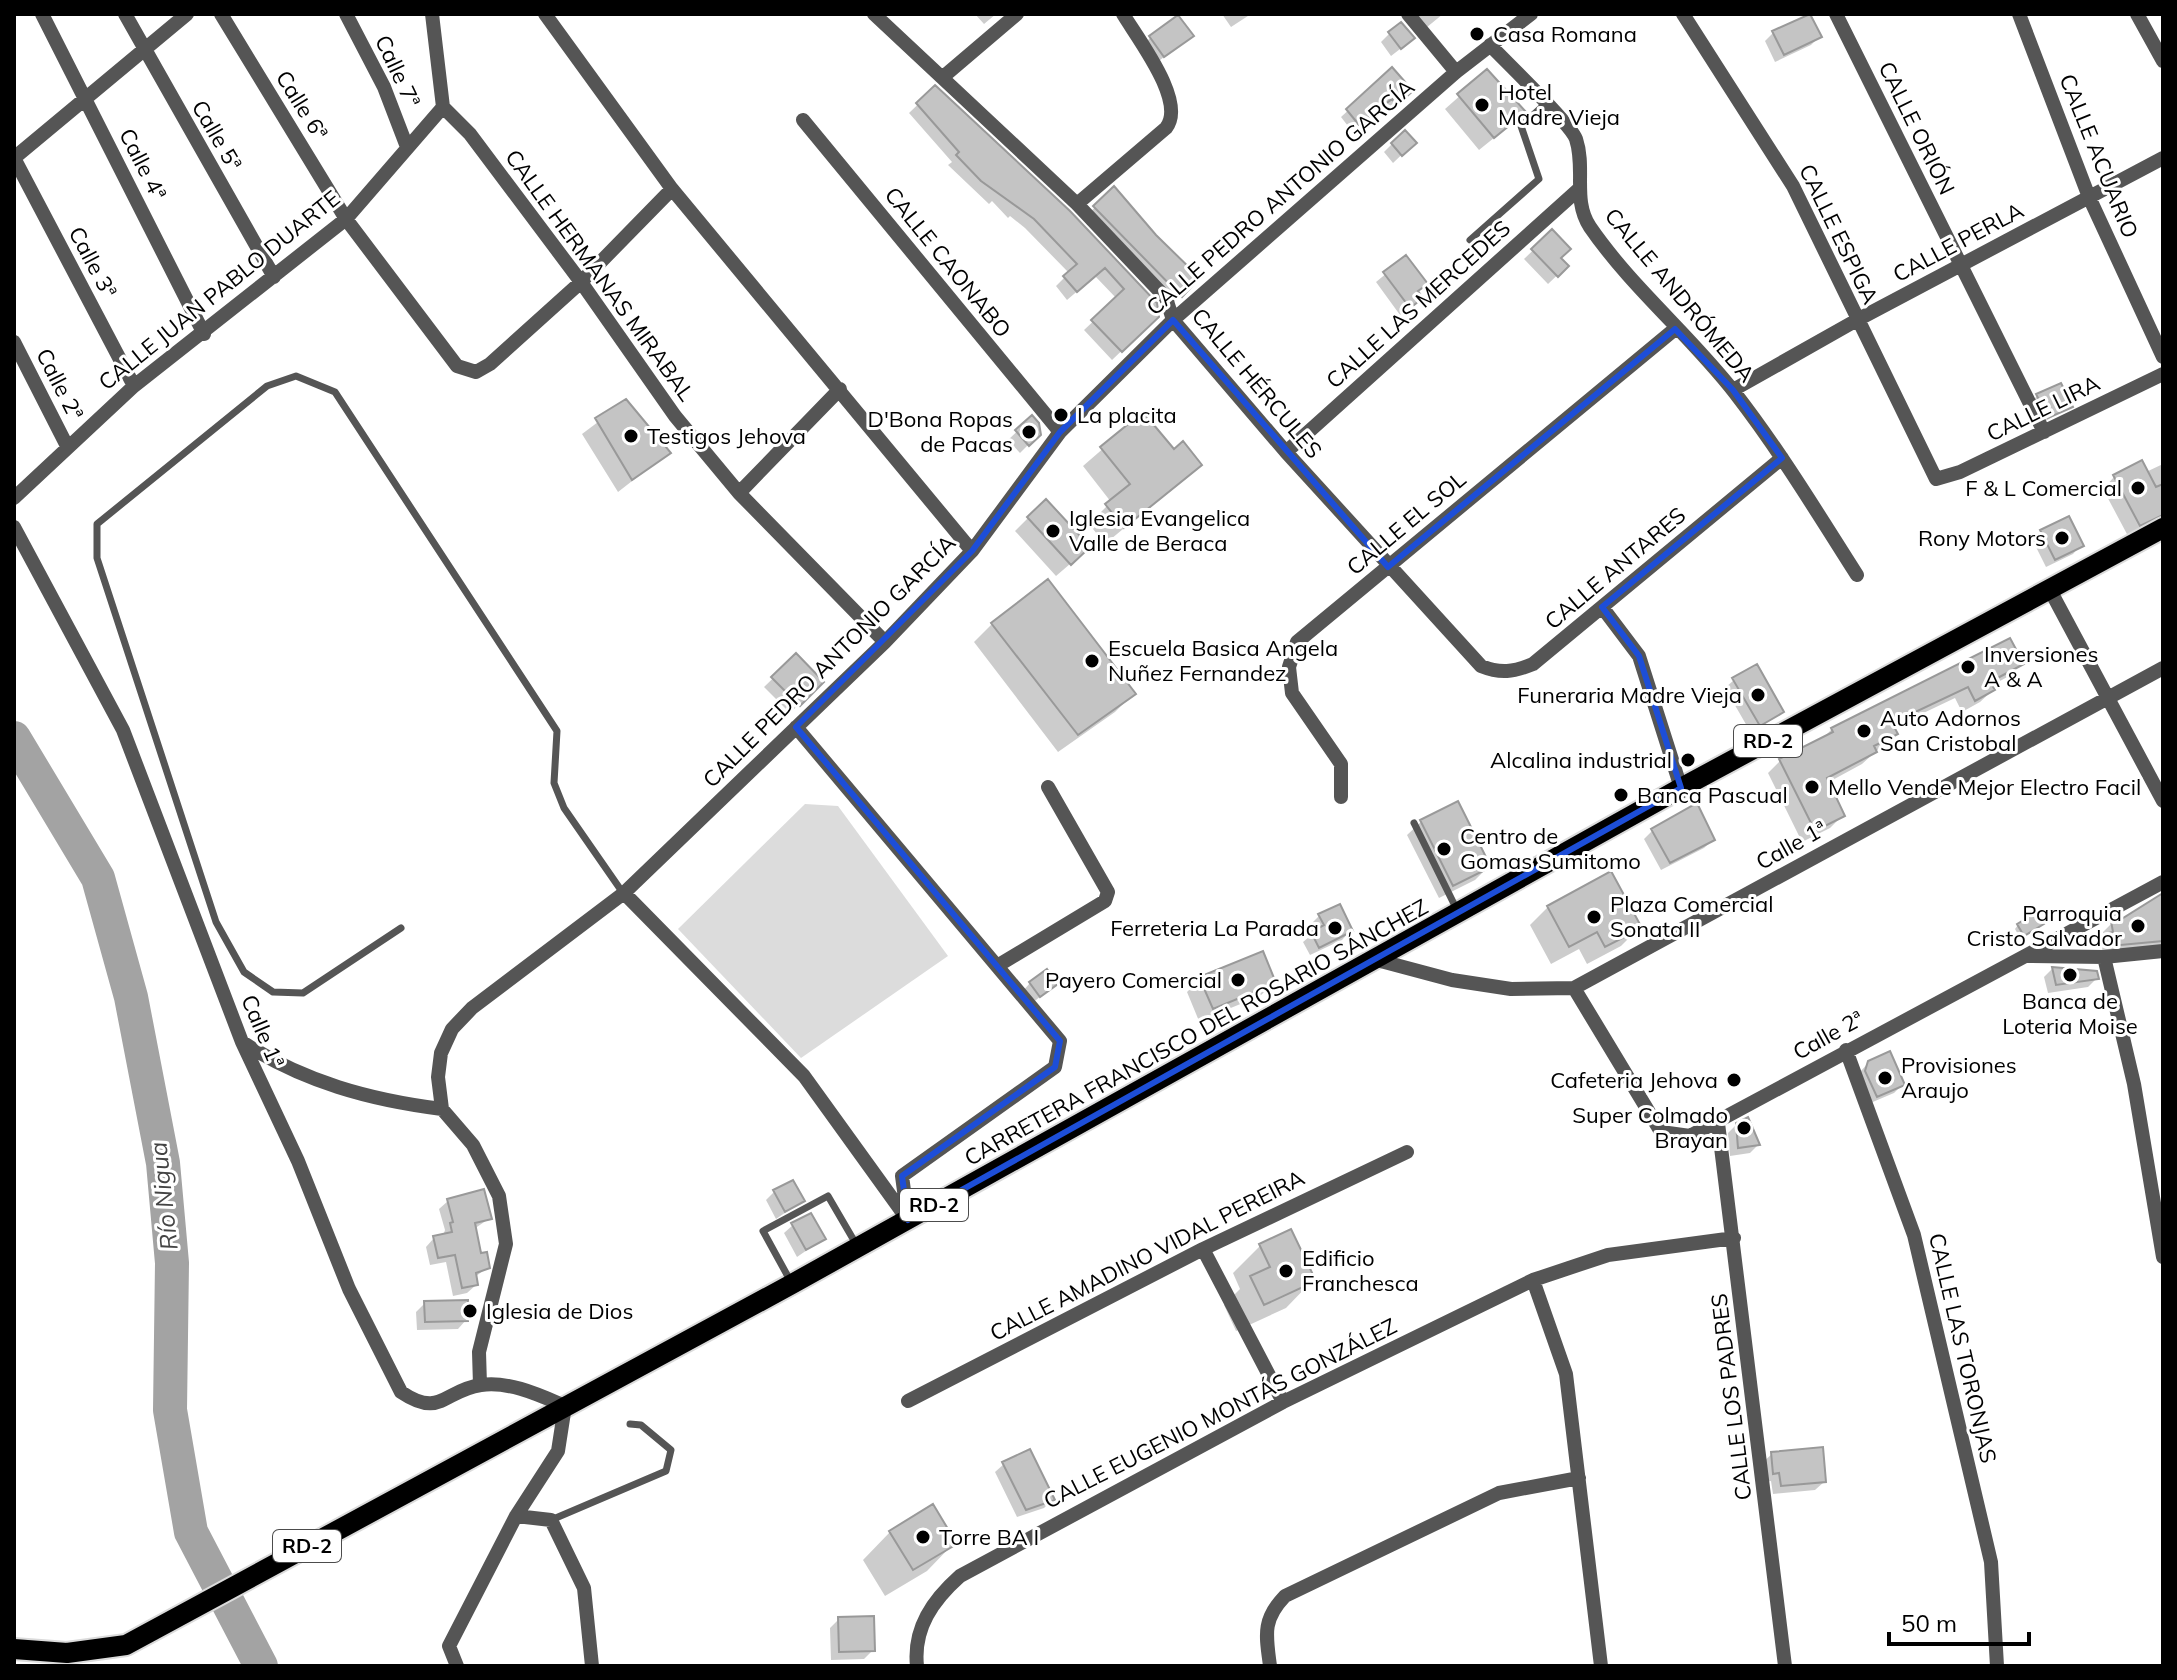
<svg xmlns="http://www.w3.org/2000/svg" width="2177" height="1680" font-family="Mulish,sans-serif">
  <rect width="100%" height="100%" fill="#fff"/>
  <path fill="#dcdcdc" d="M805,804L838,806L948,956L801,1058L678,929Z"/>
  <path fill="#0003" d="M975,14H996L984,24Z
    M1222,14H1251L1231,27Z
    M1411,14H1443L1421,32Z
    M1773,33L1819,37L1811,45L1775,62L1765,41Z
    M1389,34L1404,46L1391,56L1381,42Z
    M1191,36L1155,64L1142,46L1150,38Z
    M1392,70L1404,98L1389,110L1384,104L1351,130L1341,117Z
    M1487,72L1510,125L1479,150L1445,109Z
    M935,88L1157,317L1112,360L1084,330L1117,299L1095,276L1067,300L1056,286L1069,273L1025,228L1010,216L1008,218L992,201L989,204L948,165L952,162L909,113Z
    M1414,143L1393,163L1384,152L1392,144Z
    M1114,189L1154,236L1197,278L1172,304L1086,216Z
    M1552,232L1559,258L1567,266L1548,284L1524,259Z
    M1405,258L1416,293L1412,307L1400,315L1376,282Z
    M2037,396L2070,406L2041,424L2030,403Z
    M626,401L668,453L618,492L582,434Z
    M1143,414L1173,452L1200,465L1105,544L1089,524L1111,502L1083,466Z
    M1031,418L1039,434L1020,453L1008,440Z
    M2163,464V521L2128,536L2103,489L2114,477L2146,472Z
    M1028,518L1070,564L1056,576L1015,531Z
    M2041,532L2081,545L2073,554L2046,567L2033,541Z
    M992,624L1133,694L1115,712L1058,752L974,642Z
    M796,656L822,682L790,713L764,687Z
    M2021,664L2009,676L1991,686L1993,690L1980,702L1962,712L1955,698L1892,728L1895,734L1862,764L1827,783L1843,815L1830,828L1802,842L1768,773L1781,760L1821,740L1832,729Z
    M1734,680L1782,712L1751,733L1725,688Z
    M1421,822L1488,867L1475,880L1439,898L1407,835Z
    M1653,830L1713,840L1704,848L1661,870L1644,839Z
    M2163,899V950L2102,954L2103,932L2112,923Z
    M1548,907L1639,928L1621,946L1587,964L1579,949L1551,964L1530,925Z
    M1319,916L1350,931L1342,940L1310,955L1303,942L1315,932L1311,924Z
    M2042,924L2020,938L2015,929L2018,925Z
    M2052,969L2095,973L2097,978L2088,987L2048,993L2044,977Z
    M1200,979L1274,983L1260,996L1199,1021L1187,992Z
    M1030,983L1056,984L1031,1004L1022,992Z
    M1869,1062L1903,1084L1894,1093L1868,1104L1860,1072Z
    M1737,1124L1758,1145L1750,1153L1730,1156L1728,1133Z
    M774,1192L802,1201L776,1219L766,1200Z
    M448,1201L490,1218L474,1229L480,1256L488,1267L475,1277L476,1285L467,1293L453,1296L446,1262L430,1265L426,1247L434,1238L443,1236L445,1230L439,1209Z
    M793,1225L823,1239L797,1257L784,1233Z
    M1260,1246L1313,1280L1286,1308L1236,1331L1224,1305L1240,1289L1233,1273Z
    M425,1303L466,1320L458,1329L417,1330L416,1312Z
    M1772,1454L1824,1482L1815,1490L1773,1494L1771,1481L1765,1482L1763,1462Z
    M1004,1464L1053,1499L1044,1508L1017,1517L995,1472Z
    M890,1532L954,1543L927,1571L885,1596L863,1560Z
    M839,1619L873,1650L864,1659L831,1660L830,1628Z"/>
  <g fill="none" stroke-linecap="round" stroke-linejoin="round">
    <path stroke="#a3a3a3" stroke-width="34" d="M14,738L98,878L131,997L163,1163L172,1263L170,1410L191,1532L261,1666"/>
  </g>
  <path fill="#c4c4c4" stroke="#999" stroke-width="2" d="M1810,14L1822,37L1784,55L1772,31Z
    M1178,15L1194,36L1164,57L1149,36Z
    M1401,22L1415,38L1401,49L1388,32Z
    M1392,67L1413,91L1397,105L1392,99L1359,125L1346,109Z
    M1487,69L1526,112L1494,138L1457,94Z
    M935,85L1070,211L1157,303L1159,317L1122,352L1091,320L1124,289L1105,268L1077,292L1063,276L1077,264L1034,219L981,181L956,155L959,152L916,103Z
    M1405,130L1417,143L1402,156L1391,143Z
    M1114,186L1156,235L1200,278L1182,297L1093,206Z
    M1552,229L1571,249L1561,258L1569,266L1558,277L1531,249Z
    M1406,255L1428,284L1418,291L1423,298L1410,308L1383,272Z
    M2061,383L2073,407L2048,418L2036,394Z
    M626,399L671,453L632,480L595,418Z
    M1143,412L1174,449L1183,441L1202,465L1124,528L1105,504L1130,484L1100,447Z
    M1032,415L1039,423L1041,435L1029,446L1015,430Z
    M2142,460L2156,487L2163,484V515L2140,526L2113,475Z
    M1046,499L1084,540L1080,544L1086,551L1071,565L1027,517Z
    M2069,516L2084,546L2055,560L2040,530Z
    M1048,579L1136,694L1078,735L991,623Z
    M2010,638L2024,664L1990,682L1995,690L1975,701L1968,687L1892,723L1898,734L1874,746L1877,752L1827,778L1845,816L1815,831L1779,759L1833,732L1831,728Z
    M796,653L824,682L800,706L771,677Z
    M1757,664L1784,712L1760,726L1732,678Z
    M1458,801L1491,867L1453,886L1420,820Z
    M1697,803L1715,840L1670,863L1651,829Z
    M1611,871L1642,928L1605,947L1597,932L1569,947L1547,906Z
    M2163,893V941L2110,946L2108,933L2113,932L2111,921L2123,918Z
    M1340,904L1353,931L1319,948L1311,932L1324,925L1318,914Z
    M2037,912L2044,924L2024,936L2017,924Z
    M1263,951L1276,983L1213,1009L1199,977Z
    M2052,967L2097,971L2099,979L2056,985Z
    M1047,969L1058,984L1040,997L1029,982Z
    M1890,1051L1905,1085L1877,1097L1865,1071L1868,1061Z
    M1748,1117L1760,1145L1738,1148L1736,1123Z
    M793,1180L805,1201L785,1212L773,1190Z
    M484,1189L492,1219L475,1223L481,1253L487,1252L490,1268L476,1273L478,1285L462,1288L455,1255L438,1258L433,1236L452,1232L450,1223L453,1222L447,1199Z
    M811,1213L826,1239L806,1250L791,1223Z
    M1291,1229L1316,1281L1264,1305L1250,1276L1270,1267L1259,1244Z
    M468,1300V1321L425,1322L424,1301Z
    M1823,1447L1826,1482L1781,1486L1779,1473L1773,1474L1771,1452Z
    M1030,1449L1055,1500L1026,1510L1002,1462Z
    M933,1504L957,1544L913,1570L889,1531Z
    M874,1616L875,1651L839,1652L838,1617Z"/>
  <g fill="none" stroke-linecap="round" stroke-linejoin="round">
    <g stroke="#dbdbdb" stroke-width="24">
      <path id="primary" d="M14,1649L67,1653L126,1645L792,1284L1681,788L2163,528"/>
    </g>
    <path stroke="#555" stroke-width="7" d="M1470,240L1539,179L1521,126L1545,104
      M1414,823L1458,912
      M401,928L303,993L273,992L244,972L216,922L97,558V524L267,386L296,376L335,392L557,731L554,783L564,808L623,893
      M791,1282L763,1231L828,1196L856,1244
      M551,1520L666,1471L671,1450L641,1425L630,1424"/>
    <path stroke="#555" stroke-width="14" d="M42,14L204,334
      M125,14L274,277
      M221,14L346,219L457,366L476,372L490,364L581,282L672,189
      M346,14L384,87L407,147
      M432,14L443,107L470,134L581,282L675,416L739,493L885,642
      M545,14L672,189L972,551
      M874,14L1077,204L1166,298L1173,320L1286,452L1481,666C1501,674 1513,672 1533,664L1782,458
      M1408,14L1456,72
      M1683,14L1793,186L1936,479L1960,472L2163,374
      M1836,14L2044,432
      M2019,14L2089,197L2163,357
      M2137,14L2163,61
      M1490,45C1505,61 1571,124 1576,139C1586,169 1572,200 1590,227C1632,288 1690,335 1735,393C1780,451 1818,514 1857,575
      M943,77L1017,14
      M803,120L1060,432
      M1077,204L1166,128C1187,102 1138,39 1123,14
      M14,342L67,446
      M134,386L14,158L187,14
      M1733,390L1857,320L2163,158
      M1286,452L1579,189
      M739,493L840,389
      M14,498L134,386L346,219L443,107
      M14,527L123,730L242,1042L298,1161L349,1289L401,1392C441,1419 444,1390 481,1385C510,1381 539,1395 565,1406L558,1451L516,1516L449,1646L457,1666
      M2049,588L2163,801
      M1602,607L1639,656L1681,788
      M796,727L1060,1041L1055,1067L902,1176L908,1220
      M1341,797V764L1292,693L1289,667L1297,642L1675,329
      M624,893L804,1076L905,1216
      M2028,956L2104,957L2163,951
      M2104,957L2134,1084L2163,1257
      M1377,960L1452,980L1511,989L1574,988L2163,668
      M997,966L1105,901L1108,892L1048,787
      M1574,988L1661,1132L1690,1136L2163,882
      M242,1042C304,1082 370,1100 442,1109
      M1846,1050L1914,1235L1991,1562L1997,1666
      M1718,1123L1785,1666
      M1203,1249L1283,1402
      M1533,1280L1566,1374L1601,1666
      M480,1385L479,1352L506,1244L499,1196L473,1145L442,1109L438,1077L441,1053L452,1029L472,1008L624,893L885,642L972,551L1060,432L1173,320L1456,72L1531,14
      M908,1401L1203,1249L1407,1152
      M516,1516L551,1520L584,1588L592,1666
      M917,1666C913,1628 933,1600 960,1576L1283,1402L1533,1280L1608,1255L1734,1238
      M1270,1666C1266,1635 1262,1620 1285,1596L1499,1493L1579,1478"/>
    <use href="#primary" stroke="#000" stroke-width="20"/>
  </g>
  <path fill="none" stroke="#1d4ed8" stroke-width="6" stroke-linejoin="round" d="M1173,320L1388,567L1675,329L1733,390L1782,458L1602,607L1639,656L1681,788L908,1220L902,1176L1055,1067L1060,1041L796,727L972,551L1060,432Z"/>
  <g fill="#000" stroke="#fff" stroke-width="3">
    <circle cx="1477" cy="34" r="8"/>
    <circle cx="1482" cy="105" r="8"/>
    <circle cx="1061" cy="415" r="8"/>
    <circle cx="1029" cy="432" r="8"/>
    <circle cx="631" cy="436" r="8"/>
    <circle cx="2138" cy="488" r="8"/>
    <circle cx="1053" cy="531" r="8"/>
    <circle cx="2062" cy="538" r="8"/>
    <circle cx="1092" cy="661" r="8"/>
    <circle cx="1968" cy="667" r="8"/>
    <circle cx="1758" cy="695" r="8"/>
    <circle cx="1864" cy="731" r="8"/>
    <circle cx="1688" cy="760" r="8"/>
    <circle cx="1812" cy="787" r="8"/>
    <circle cx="1621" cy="795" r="8"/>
    <circle cx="1444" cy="849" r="8"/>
    <circle cx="1594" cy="917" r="8"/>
    <circle cx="2138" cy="926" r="8"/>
    <circle cx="1335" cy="928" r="8"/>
    <circle cx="2070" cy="975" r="8"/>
    <circle cx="1238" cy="980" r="8"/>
    <circle cx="1885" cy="1078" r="8"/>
    <circle cx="1734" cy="1080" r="8"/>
    <circle cx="1744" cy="1128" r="8"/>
    <circle cx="1286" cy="1271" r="8"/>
    <circle cx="470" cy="1311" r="8"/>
    <circle cx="923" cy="1537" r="8"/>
  </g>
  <g text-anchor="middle" stroke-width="6" stroke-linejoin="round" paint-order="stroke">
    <g fill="#fff" stroke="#4c4c4c" stroke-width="2">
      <rect x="1734" y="725" width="68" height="32" rx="6"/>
      <rect x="900" y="1189" width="68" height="32" rx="6"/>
      <rect x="273" y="1530" width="68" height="32" rx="6"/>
    </g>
    <g font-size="20" font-weight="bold" fill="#000">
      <text x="1768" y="748">RD-2</text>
      <text x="934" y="1212">RD-2</text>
      <text x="307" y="1553">RD-2</text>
    </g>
    <g font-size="22" fill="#000" stroke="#fff" text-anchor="start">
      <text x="1493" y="42">Casa Romana</text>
      <text x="1498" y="100">Hotel<tspan x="1498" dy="25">Madre Vieja</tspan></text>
      <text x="1077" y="423">La placita</text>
      <text x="1013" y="427" text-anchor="end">D'Bona Ropas<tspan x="1013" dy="25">de Pacas</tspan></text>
      <text x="647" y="444">Testigos Jehova</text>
      <text x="2122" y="496" text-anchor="end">F &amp; L Comercial</text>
      <text x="1069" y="526">Iglesia Evangelica<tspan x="1069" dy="25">Valle de Beraca</tspan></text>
      <text x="2046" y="546" text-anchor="end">Rony Motors</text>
      <text x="1108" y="656">Escuela Basica Angela<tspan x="1108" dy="25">Nuñez Fernandez</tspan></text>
      <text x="1984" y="662">Inversiones<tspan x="1984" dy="25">A &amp; A</tspan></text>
      <text x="1742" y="703" text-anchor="end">Funeraria Madre Vieja</text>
      <text x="1880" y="726">Auto Adornos<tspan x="1880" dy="25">San Cristobal</tspan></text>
      <text x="1672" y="768" text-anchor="end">Alcalina industrial</text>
      <text x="1828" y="795">Mello Vende Mejor Electro Facil</text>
      <text x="1637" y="803">Banca Pascual</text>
      <text x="1460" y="844">Centro de<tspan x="1460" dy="25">Gomas Sumitomo</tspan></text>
      <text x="1610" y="912">Plaza Comercial<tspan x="1610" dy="25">Sonata II</tspan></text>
      <text x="2122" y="921" text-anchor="end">Parroquia<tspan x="2122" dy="25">Cristo Salvador</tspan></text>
      <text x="1319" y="936" text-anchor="end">Ferreteria La Parada</text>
      <text x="1222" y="988" text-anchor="end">Payero Comercial</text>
      <text x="2070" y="1009" text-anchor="middle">Banca de<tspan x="2070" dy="25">Loteria Moise</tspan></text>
      <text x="1901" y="1073">Provisiones<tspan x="1901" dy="25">Araujo</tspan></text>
      <text x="1718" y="1088" text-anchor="end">Cafeteria Jehova</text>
      <text x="1728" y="1123" text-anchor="end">Super Colmado<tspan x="1728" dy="25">Brayan</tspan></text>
      <text x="1302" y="1266">Edificio<tspan x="1302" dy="25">Franchesca</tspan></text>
      <text x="486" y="1319">Iglesia de Dios</text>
      <text x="939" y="1545">Torre BA I</text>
    </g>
    <g font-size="22" fill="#000" stroke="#fff">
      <text transform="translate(398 71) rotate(65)" y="8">Calle 7ª</text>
      <text transform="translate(302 105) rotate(58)" y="8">Calle 6ª</text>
      <text transform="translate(1917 128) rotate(64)" y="8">CALLE ORIÓN</text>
      <text transform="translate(217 135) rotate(60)" y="8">Calle 5ª</text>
      <text transform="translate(2099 156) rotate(68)" y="8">CALLE ACUARIO</text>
      <text transform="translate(143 164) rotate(63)" y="8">Calle 4ª</text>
      <text transform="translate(1280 197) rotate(-41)" y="8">CALLE PEDRO ANTONIO GARCÍA</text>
      <text transform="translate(1839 234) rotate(64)" y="8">CALLE ESPIGA</text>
      <text transform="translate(1958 242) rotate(-28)" y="8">CALLE PERLA</text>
      <text transform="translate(93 262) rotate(62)" y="8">Calle 3ª</text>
      <text transform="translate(948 262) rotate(51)" y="8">CALLE CAONABO</text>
      <text transform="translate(600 275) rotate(54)" y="8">CALLE HERMANAS MIRABAL</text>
      <text transform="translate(219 290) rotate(-39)" y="8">CALLE JUAN PABLO DUARTE</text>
      <text transform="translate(1680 295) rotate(50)" y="8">CALLE ANDRÓMEDA</text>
      <text transform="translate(1418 304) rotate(-42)" y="8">CALLE LAS MERCEDES</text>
      <text transform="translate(1257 383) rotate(50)" y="8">CALLE HÉRCULES</text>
      <text transform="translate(60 384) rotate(63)" y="8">Calle 2ª</text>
      <text transform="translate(2043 408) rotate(-26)" y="8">CALLE LIRA</text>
      <text transform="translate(1406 523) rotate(-40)" y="8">CALLE EL SOL</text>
      <text transform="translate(1615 568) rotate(-40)" y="8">CALLE ANTARES</text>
      <text transform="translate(829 661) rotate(-45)" y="8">CALLE PEDRO ANTONIO GARCÍA</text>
      <text transform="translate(1791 845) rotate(-29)" y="8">Calle 1ª</text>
      <text transform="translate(263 1031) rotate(67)" y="8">Calle 1ª</text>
      <text transform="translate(1196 1032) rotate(-29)" y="8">CARRETERA FRANCISCO DEL ROSARIO SÁNCHEZ</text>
      <text transform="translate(1828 1035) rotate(-29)" y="8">Calle 2ª</text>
      <text transform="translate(1147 1255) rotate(-27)" y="8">CALLE AMADINO VIDAL PEREIRA</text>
      <text transform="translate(1963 1348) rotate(77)" y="8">CALLE LAS TORONJAS</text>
      <text transform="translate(1731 1397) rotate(-97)" y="8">CALLE LOS PADRES</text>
      <text transform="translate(1220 1413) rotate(-27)" y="8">CALLE EUGENIO MONTÁS GONZÁLEZ</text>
    </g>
    <g font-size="24" font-style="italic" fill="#444" stroke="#fff">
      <text transform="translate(164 1196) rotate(-96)" y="8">Río Nigua</text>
    </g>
  </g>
  <rect width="2177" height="1680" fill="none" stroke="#000000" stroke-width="32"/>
  <path d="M1889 1632v12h140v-12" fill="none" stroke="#000000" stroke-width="4"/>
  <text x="1901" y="1632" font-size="24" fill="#000000" stroke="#ffffff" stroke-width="6" paint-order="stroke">50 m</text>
</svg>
